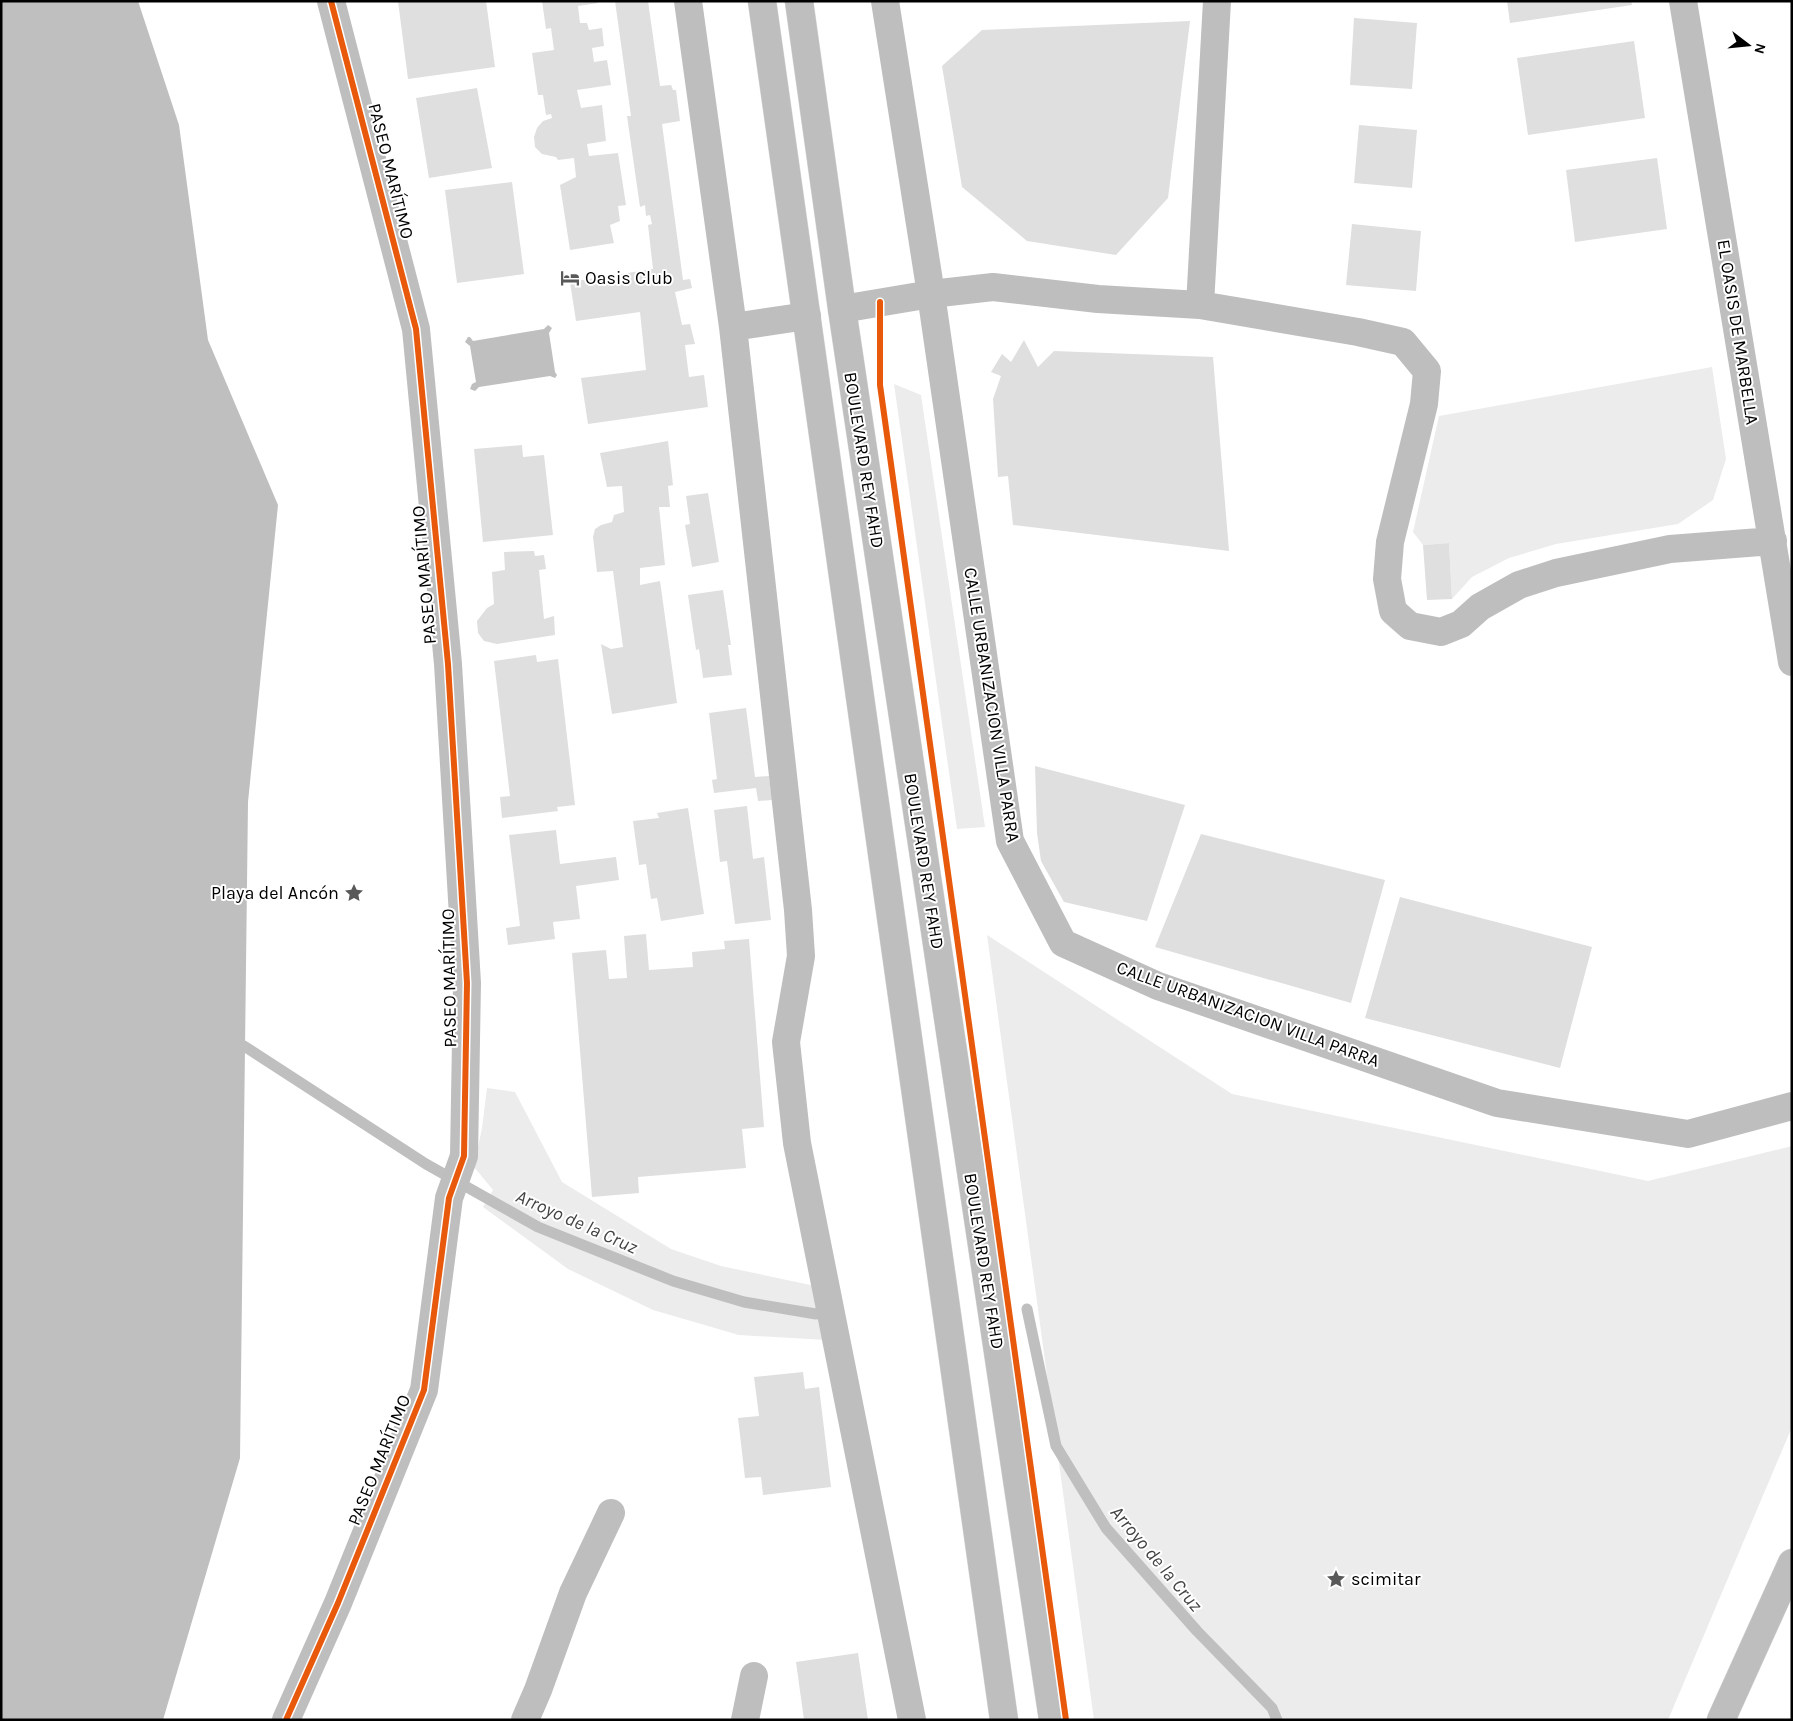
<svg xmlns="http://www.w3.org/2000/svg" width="1793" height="1721" font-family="Karla,sans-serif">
  <rect width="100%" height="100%" fill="#fff"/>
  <path fill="#ececec" d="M1712,367L1726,459L1713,500L1678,524L1556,544L1509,558L1472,577L1452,599L1449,543L1423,545L1413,532L1439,416Z
    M894,384L921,395L985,827L957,829Z
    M987,935L1232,1094L1648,1181L1792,1146V1427L1668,1720H1094Z
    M487,1088L515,1092L562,1182L671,1249L721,1266L820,1287L826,1340L739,1335L653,1310L568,1269L483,1207L493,1190L474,1167L482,1128Z"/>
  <path fill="#bfbfbf" d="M1,1H138L179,125L208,340L278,505L248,802L240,1458L163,1720H1Z
    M548,325L552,328L549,333L555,372L557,375L555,378L550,376L479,387L475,391L470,389L472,384L476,382L470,346L465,342L468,337H470L473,341L544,329Z"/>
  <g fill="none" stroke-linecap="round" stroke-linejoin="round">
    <path stroke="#bfbfbf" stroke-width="11" d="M244,1046L426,1164L538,1227L673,1281L744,1302L816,1314
      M1027,1309L1056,1446L1106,1528L1197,1631L1272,1708L1277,1720"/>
  </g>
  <path fill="#dfdfdf" d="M398,1H486L495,67L408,79Z
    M542,1H598V3L578,6L580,23H587L589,30L602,28L604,46L592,48L594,62L607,60L611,85L577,90L581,108L602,105L606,141L587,144L589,156L618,153L626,205L618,206L620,221L610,225L614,243L570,250L560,185L576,177L574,158L558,160L556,157L542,154L535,147L534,137L537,128L543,121L552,118L551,114L546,115L543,95H538L532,53L554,50L551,28L546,29Z
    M615,1H648L660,86L671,85L673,90H676L680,121L662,124L683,280L690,279L692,288L675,292L682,325L690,324L695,344L685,345L689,377L704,375L708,407L588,424L581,378L646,370L640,312L576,321L570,282L653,269L648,225L652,224L650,215L646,216L645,205L640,207L627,116H631Z
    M1507,1H1631L1632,5L1510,23Z
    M1354,18L1417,23L1412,89L1350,85Z
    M1190,21L1168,198L1116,255L1027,241L962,187L942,66L982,30Z
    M1634,41L1645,118L1528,135L1517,58Z
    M477,88L492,168L429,178L416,98Z
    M1359,125L1417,130L1412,188L1354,183Z
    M1657,158L1667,229L1575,242L1566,170Z
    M512,182L524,274L457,283L445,190Z
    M1352,224L1421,231L1416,291L1346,285Z
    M1024,340L1038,367L1054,351L1213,357L1229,551L1013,525L1008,476L998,477L993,399L1001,376L991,372L1002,354L1011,362Z
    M668,441L673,485L668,486L670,507H659L665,565L640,568V585L660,581L677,703L612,714L601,644L611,649L623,647L613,571L597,572L593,537L595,529L601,525L612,522L614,515L624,512L622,486L607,487L600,453Z
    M522,445L523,457L544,455L553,535L483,542L474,449Z
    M708,493L719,562L692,567L685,525L690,524L686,496Z
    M1449,543L1452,599L1427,600L1423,545Z
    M534,551L535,556L544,555L546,569L539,570L544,619L554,616L555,635L497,644L484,641L478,633L477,621L487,608L494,604L492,572L505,570L504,552Z
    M723,590L731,645H728L732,675L703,678L699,649L696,650L688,595Z
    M536,655L537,662L558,659L575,805L557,807L558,811L502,818L500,797L510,796L494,661Z
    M746,708L755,777L769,776L772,800L758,801L756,788L714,793L712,780L717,779L709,713Z
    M1035,766L1185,805L1147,921L1064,902L1041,861L1037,833Z
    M747,806L753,859L764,857L771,920L735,924L727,861L720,862L714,810Z
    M688,808L704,914L661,921L657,898L651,899L646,864L639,865L633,821L659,818L657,813Z
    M556,830L560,864L616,857L619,880L576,886L580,919L553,922L555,939L508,945L506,928L520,926L509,835Z
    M1201,834L1385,880L1351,1003L1155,947Z
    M1400,897L1592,947L1560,1068L1365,1018Z
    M646,934L649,970L693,967L692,952L725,949L724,941L749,939L764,1127L742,1129L746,1168L638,1177L639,1193L592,1197L572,953L606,950L609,979L627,978L624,936Z
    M803,1372L805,1389L819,1387L831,1487L763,1495L761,1477L745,1478L738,1418L759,1416L754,1377Z
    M858,1653L868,1720H804L796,1662Z"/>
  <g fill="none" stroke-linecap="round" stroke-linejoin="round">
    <g stroke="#dbdbdb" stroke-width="29">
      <path id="major" d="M762,1L1004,1720
        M799,1L842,309L1053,1720
        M1721,1720L1792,1563"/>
    </g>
    <path stroke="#bebebe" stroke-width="28" d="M688,1L733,327L798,910L801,956L786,1042L797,1143L912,1720
      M885,1L931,294L1010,841L1063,943L1158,986L1497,1103L1688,1134L1792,1106
      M1683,1L1792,662
      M1200,305L1217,1
      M842,309L931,294L993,287L1098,299L1200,305L1358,332L1403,342L1427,371L1424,404L1390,542L1387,579L1393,611L1410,626L1441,632L1461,624L1480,607L1519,585L1556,573L1670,549L1773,541
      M733,327L807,316
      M286,1720L338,1603L424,1390L449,1198L464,1156L467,983L448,664L416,329L331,1
      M525,1720L538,1690L573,1593L611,1513
      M745,1720L754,1676"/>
    <use href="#major" stroke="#bebebe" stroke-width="28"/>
    <g stroke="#fff" stroke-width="9">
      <path id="cycleway" d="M880,302V385L1066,1720
        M286,1720L338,1603L424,1390L449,1198L464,1156L467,983L448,664L416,329L331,1"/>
    </g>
    <use href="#cycleway" stroke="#e8590c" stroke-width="6"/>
  </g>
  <defs>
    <g id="hotel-bare" transform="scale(1.5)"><path d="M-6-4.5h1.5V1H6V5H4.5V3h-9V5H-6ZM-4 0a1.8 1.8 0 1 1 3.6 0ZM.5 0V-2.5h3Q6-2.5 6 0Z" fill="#595959" stroke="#fff" stroke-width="2.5" paint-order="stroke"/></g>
    <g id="sight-bare" transform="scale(1.5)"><path d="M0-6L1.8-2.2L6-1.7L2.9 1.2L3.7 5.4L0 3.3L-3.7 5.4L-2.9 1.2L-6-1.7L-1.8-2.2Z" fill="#595959" stroke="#fff" stroke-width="2.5" paint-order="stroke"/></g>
  </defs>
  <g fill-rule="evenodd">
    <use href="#hotel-bare" x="570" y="278"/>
    <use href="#sight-bare" x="354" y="893"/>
    <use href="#sight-bare" x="1336" y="1579"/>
  </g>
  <g text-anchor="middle" stroke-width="4" stroke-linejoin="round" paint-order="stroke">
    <g font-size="18" fill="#000" stroke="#fff">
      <text transform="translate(391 171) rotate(76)" y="6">PASEO MARÍTIMO</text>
      <text transform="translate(1738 332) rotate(81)" y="6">EL OASIS DE MARBELLA</text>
      <text transform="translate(864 460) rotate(81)" y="6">BOULEVARD REY FAHD</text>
      <text transform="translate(424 575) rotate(-95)" y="6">PASEO MARÍTIMO</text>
      <text transform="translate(992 705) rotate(81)" y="6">CALLE URBANIZACION VILLA PARRA</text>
      <text transform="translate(924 861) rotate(81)" y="6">BOULEVARD REY FAHD</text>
      <text transform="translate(449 978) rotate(-91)" y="6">PASEO MARÍTIMO</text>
      <text transform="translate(1248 1014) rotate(20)" y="6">CALLE URBANIZACION VILLA PARRA</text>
      <text transform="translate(984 1261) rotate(81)" y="6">BOULEVARD REY FAHD</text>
      <text transform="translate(379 1460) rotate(-68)" y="6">PASEO MARÍTIMO</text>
    </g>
    <g font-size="18" fill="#000" stroke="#fff" text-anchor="start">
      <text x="585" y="284">Oasis Club</text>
      <text x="339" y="899" text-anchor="end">Playa del Ancón</text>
      <text x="1351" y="1585">scimitar</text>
    </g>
    <g font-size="19" font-style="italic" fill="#444" stroke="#fff">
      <text transform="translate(577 1221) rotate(24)" y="7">Arroyo de la Cruz</text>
      <text transform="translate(1157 1558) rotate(50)" y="7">Arroyo de la Cruz</text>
    </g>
  </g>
  <rect width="1793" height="1721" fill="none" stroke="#000000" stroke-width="5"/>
  <g transform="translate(1748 45) rotate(106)" stroke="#ffffff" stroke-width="4" paint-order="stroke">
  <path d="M0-4L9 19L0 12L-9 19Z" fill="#000000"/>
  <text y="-8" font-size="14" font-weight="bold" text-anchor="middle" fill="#000000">N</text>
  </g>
</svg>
